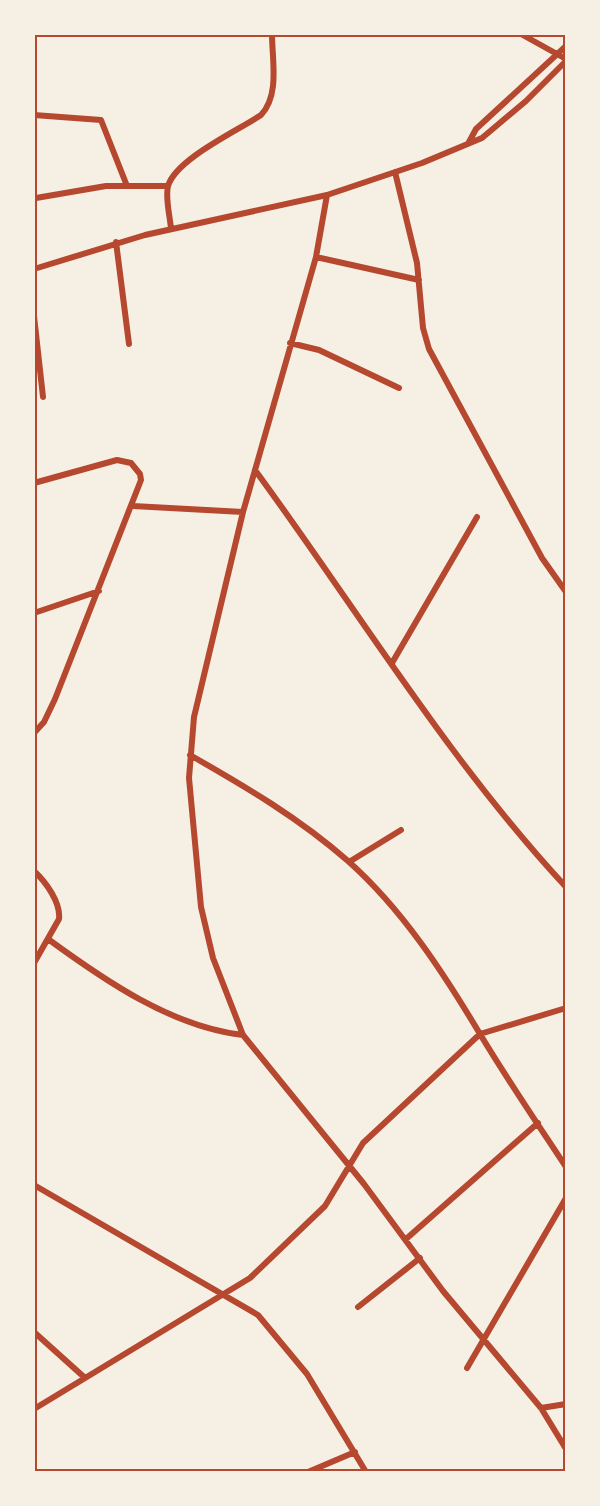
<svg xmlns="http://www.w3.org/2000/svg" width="600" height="1506" font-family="'Libre Baskerville',serif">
  <rect width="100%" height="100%" fill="#f6efe4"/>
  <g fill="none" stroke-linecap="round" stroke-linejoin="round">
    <path stroke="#b5482f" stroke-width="6" d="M521,34L566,59
      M34,115L101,120L127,186
      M469,142L476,129L566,46
      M395,172L417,263L423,328L429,349L542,558L566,592
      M327,195L316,257L243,512L194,717L189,778L201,907L213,958L243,1035L364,1184L443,1291L541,1408L566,1449
      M36,198L106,186H168
      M171,229C170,216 165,198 168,186C176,159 237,131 261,115C280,95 272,60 272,34
      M116,242L129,344
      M316,257L419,280
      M34,269L145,235L327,195L422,163L482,138L526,101L566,61
      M34,316L43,397
      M290,343L319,350L399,388
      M255,470C357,609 448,760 566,887
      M34,483L117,460L131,463L140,474L141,480L55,699L44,722L34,733
      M133,506L243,512
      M34,613L99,591
      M392,663L477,517
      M190,755C246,787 299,818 348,861C402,909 443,972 480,1034C507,1079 537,1123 566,1167
      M349,862L401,830
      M34,871C46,882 61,903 59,919L34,963
      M48,939C104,980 172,1027 243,1035
      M34,1185L258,1315L307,1374L366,1472
      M406,1239L538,1123
      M358,1307L420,1258
      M34,1332L84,1377
      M467,1368L566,1198
      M541,1408L566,1404
      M34,1409L250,1278L325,1206L363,1143L480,1034L566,1008
      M308,1472L355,1452"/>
  </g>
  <rect width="600" height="1506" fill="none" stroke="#f6efe4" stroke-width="72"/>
  <rect x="36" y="36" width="528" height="1434" fill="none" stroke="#b5482f" stroke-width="2"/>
</svg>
